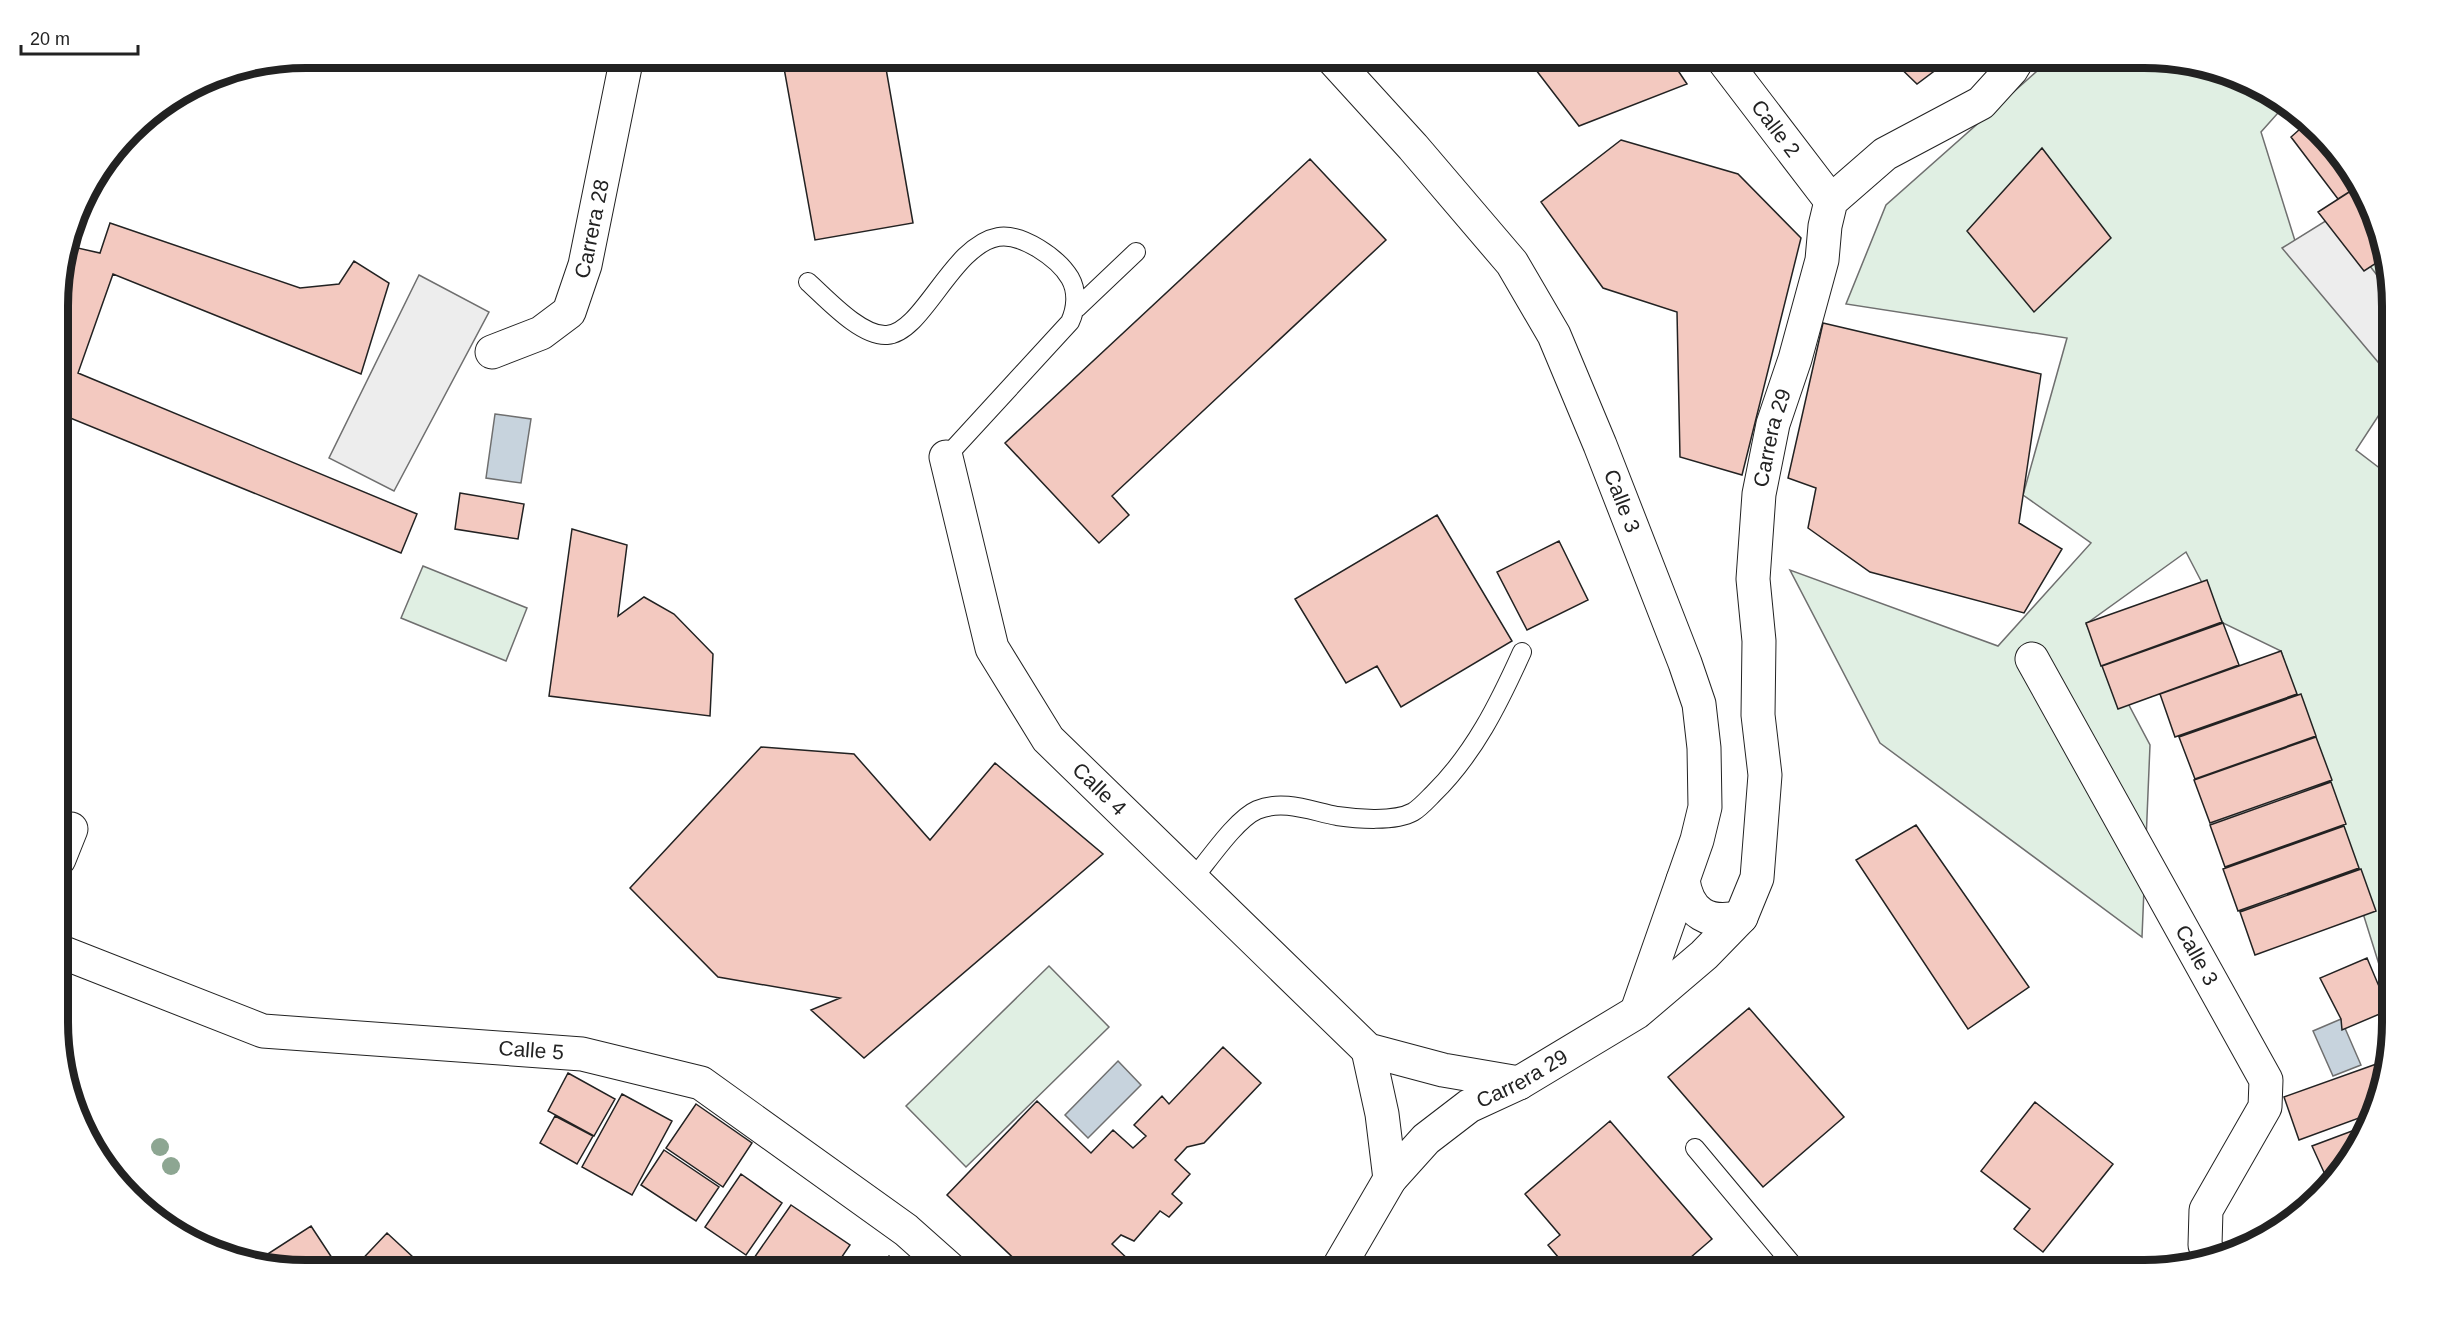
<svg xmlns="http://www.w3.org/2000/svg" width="2449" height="1327" font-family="Helvetica,sans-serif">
  <rect width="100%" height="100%" fill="#fff"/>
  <path fill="#e0efe3" stroke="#6f6f6f" stroke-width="1.5" d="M2053,57H2143L2253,83L2286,104L2261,132L2306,276L2381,250L2390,274V398L2356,450L2390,476L2392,1006L2281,651L2223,623L2186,552L2086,624L2150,745L2142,937L1880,743L1790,570L1998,646L2091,543L2023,495L2067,338L1846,304L1886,205Z
    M423,566L527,608L506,661L401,618Z
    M1049,966L1109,1027L966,1167L906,1106Z"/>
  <path fill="#ededed" stroke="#6f6f6f" stroke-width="1.5" d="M2332,217L2390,292V364L2383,368L2282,248Z
    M419,275L489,312L394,491L329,458Z"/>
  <path fill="#c7d3dd" stroke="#6f6f6f" stroke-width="1.5" d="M495,414L531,419L521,483L486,478Z
    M2341,1019L2361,1065L2333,1076L2313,1031Z
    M1118,1061L1141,1085L1088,1138L1065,1115Z"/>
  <path fill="#f3c9c0" stroke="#222" stroke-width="1.5" d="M782,57H884L913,223L815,240Z
    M1526,57H1669L1687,84L1579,126Z
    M1889,57H1953L1917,84Z
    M2309,121L2350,167L2357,187L2338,199L2291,137Z
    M1621,140L1738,174L1801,238L1742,475L1680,457L1677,312L1603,288L1541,202Z
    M2042,148L2111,238L2034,312L1967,231Z
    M1310,159L1386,240L1112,496L1129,515L1099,543L1005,443Z
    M2357,187L2384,258L2364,271L2318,212Z
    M110,223L300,288L339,284L354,261L389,283L361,374L113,274L78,373L417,514L401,553L58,413V289L60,280L78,248L100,253Z
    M1823,323L2041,374L2019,523L2062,549L2024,613L1870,572L1808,528L1816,488L1788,478Z
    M2390,435V463L2381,449Z
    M460,493L524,504L518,539L455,529Z
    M1437,515L1512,641L1401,707L1377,666L1346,683L1295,599Z
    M572,529L627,545L618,616L644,597L674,614L713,654L710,716L549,696Z
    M1559,541L1588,600L1527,630L1497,572Z
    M2207,580L2222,622L2101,666L2086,623Z
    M2223,623L2239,665L2118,709L2102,666Z
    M2281,651L2297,694L2175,737L2160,694Z
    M2301,694L2316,736L2195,779L2179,737Z
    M2316,737L2332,780L2210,823L2194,780Z
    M761,747L854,754L930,840L995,763L1103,854L864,1058L811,1010L840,998L718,977L630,888Z
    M2331,782L2346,824L2225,867L2210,825Z
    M1916,825L2029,987L1968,1029L1856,860Z
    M2344,826L2359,868L2238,911L2223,869Z
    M2361,869L2376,911L2255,955L2240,912Z
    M2367,958L2389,1010L2342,1030L2341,1019L2320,978Z
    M1749,1008L1844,1117L1763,1187L1668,1077Z
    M1223,1047L1261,1083L1204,1143L1187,1147L1175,1160L1190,1174L1172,1194L1182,1203L1169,1217L1160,1211L1134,1241L1121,1235L1112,1244L1132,1263L1126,1270H1026L947,1195L1037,1101L1091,1153L1113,1130L1133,1148L1146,1136L1134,1125L1162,1096L1169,1104Z
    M2382,1062L2370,1114L2299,1140L2284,1097Z
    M568,1073L615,1099L594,1136L548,1111Z
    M622,1094L672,1121L632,1195L582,1167Z
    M2035,1102L2113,1164L2043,1252L2014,1229L2030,1209L1981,1171Z
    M696,1104L752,1143L723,1187L666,1148Z
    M555,1116L593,1136L577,1164L540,1143Z
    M1610,1121L1712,1239L1676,1270H1590L1587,1266L1583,1270H1569L1548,1245L1560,1235L1525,1194Z
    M2368,1125L2366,1131L2335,1178L2328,1181L2312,1146Z
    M664,1150L719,1187L696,1221L641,1185Z
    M741,1174L782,1203L746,1255L705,1227Z
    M2331,1184L2330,1185L2308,1205L2304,1195Z
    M791,1205L850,1245L833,1270H771L754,1258Z
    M311,1226L340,1270H306L260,1259Z
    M387,1233L427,1270L353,1269Z
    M889,1256L904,1270H877Z
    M1835,1257L1847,1270H1821Z"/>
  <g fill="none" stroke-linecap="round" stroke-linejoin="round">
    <g stroke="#222" stroke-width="20">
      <path id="service" d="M808,282C826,298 861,337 887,335C923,333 952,245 998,237C1022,233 1058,258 1070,278C1078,292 1076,309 1070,322L946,457
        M1077,308L1136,252
        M1192,880C1208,861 1236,819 1257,810C1283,799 1311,811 1337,816C1357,819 1395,822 1413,812C1420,808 1428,799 1433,794C1474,754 1499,703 1522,652
        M1695,1148L1797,1270"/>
    </g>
    <g stroke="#222" stroke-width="35">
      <g id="minor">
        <path id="s1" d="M1721,57L1831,201"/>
        <path id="s2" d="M492,352L541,333L569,312L585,265L627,57"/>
        <path id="s3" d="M946,457L992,648L1048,739L1368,1050L1443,1070L1519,1083"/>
        <path id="s4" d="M2032,659L2266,1080L2265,1107L2206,1210L2205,1245L2211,1259"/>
        <path d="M59,859L71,829"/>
        <path id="s5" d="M59,951L263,1031L582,1054L701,1083L906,1230L951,1270"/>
        <path d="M1368,1050L1382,1114L1390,1179"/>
      </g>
    </g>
    <g stroke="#222" stroke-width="35">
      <g id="tertiary">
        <path id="s6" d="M1331,57L1413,147L1512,263L1554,335L1600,445L1685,663L1699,704L1704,748L1705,807L1697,840L1637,1011"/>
        <path d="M1683,880C1688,914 1709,925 1741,917"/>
        <path id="s7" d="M1337,1270L1390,1179L1426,1139L1469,1106L1519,1083L1637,1012L1704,955L1741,917L1757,878L1765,775L1758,715L1759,641L1753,579L1759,494L1773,424L1795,359L1822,260L1825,226L1831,201L1885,154L1981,103L2011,70L2019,57"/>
      </g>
    </g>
    <use href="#service" stroke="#fff" stroke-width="18"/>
    <use href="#minor" stroke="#fff" stroke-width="33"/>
    <use href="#tertiary" stroke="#fff" stroke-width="33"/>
  </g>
  <g fill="#8da692">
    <circle cx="160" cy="1147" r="9"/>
    <circle cx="171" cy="1166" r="9"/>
  </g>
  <g text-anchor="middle" stroke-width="4.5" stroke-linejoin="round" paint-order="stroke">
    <g font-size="21" fill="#222" stroke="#fff">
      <text dy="7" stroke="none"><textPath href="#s1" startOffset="90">Calle 2</textPath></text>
      <text dy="7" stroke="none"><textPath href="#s2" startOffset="174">Carrera 28</textPath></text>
      <text dy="7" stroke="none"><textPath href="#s7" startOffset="1032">Carrera 29</textPath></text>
      <text dy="7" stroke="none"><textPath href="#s6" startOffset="537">Calle 3</textPath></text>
      <text dy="7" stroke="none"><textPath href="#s3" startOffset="375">Calle 4</textPath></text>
      <text dy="7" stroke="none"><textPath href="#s4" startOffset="339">Calle 3</textPath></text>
      <text dy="7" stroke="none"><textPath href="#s5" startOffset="488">Calle 5</textPath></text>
      <text dy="7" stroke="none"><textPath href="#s7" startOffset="273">Carrera 29</textPath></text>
    </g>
  </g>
  <path d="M0 0H2449V1327H0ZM306 68H2144A238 238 0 0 1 2382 306V1022A238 238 0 0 1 2144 1260H306A238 238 0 0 1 68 1022V306A238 238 0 0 1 306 68Z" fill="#fff" fill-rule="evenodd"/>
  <path fill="none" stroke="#222" stroke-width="8" d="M306 68H2144A238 238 0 0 1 2382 306V1022A238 238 0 0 1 2144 1260H306A238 238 0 0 1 68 1022V306A238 238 0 0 1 306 68Z"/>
  <path d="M21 45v9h117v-9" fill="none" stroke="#222222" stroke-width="3"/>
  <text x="30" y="45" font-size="18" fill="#222222" stroke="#ffffff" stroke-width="4.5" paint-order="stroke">20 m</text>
</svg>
